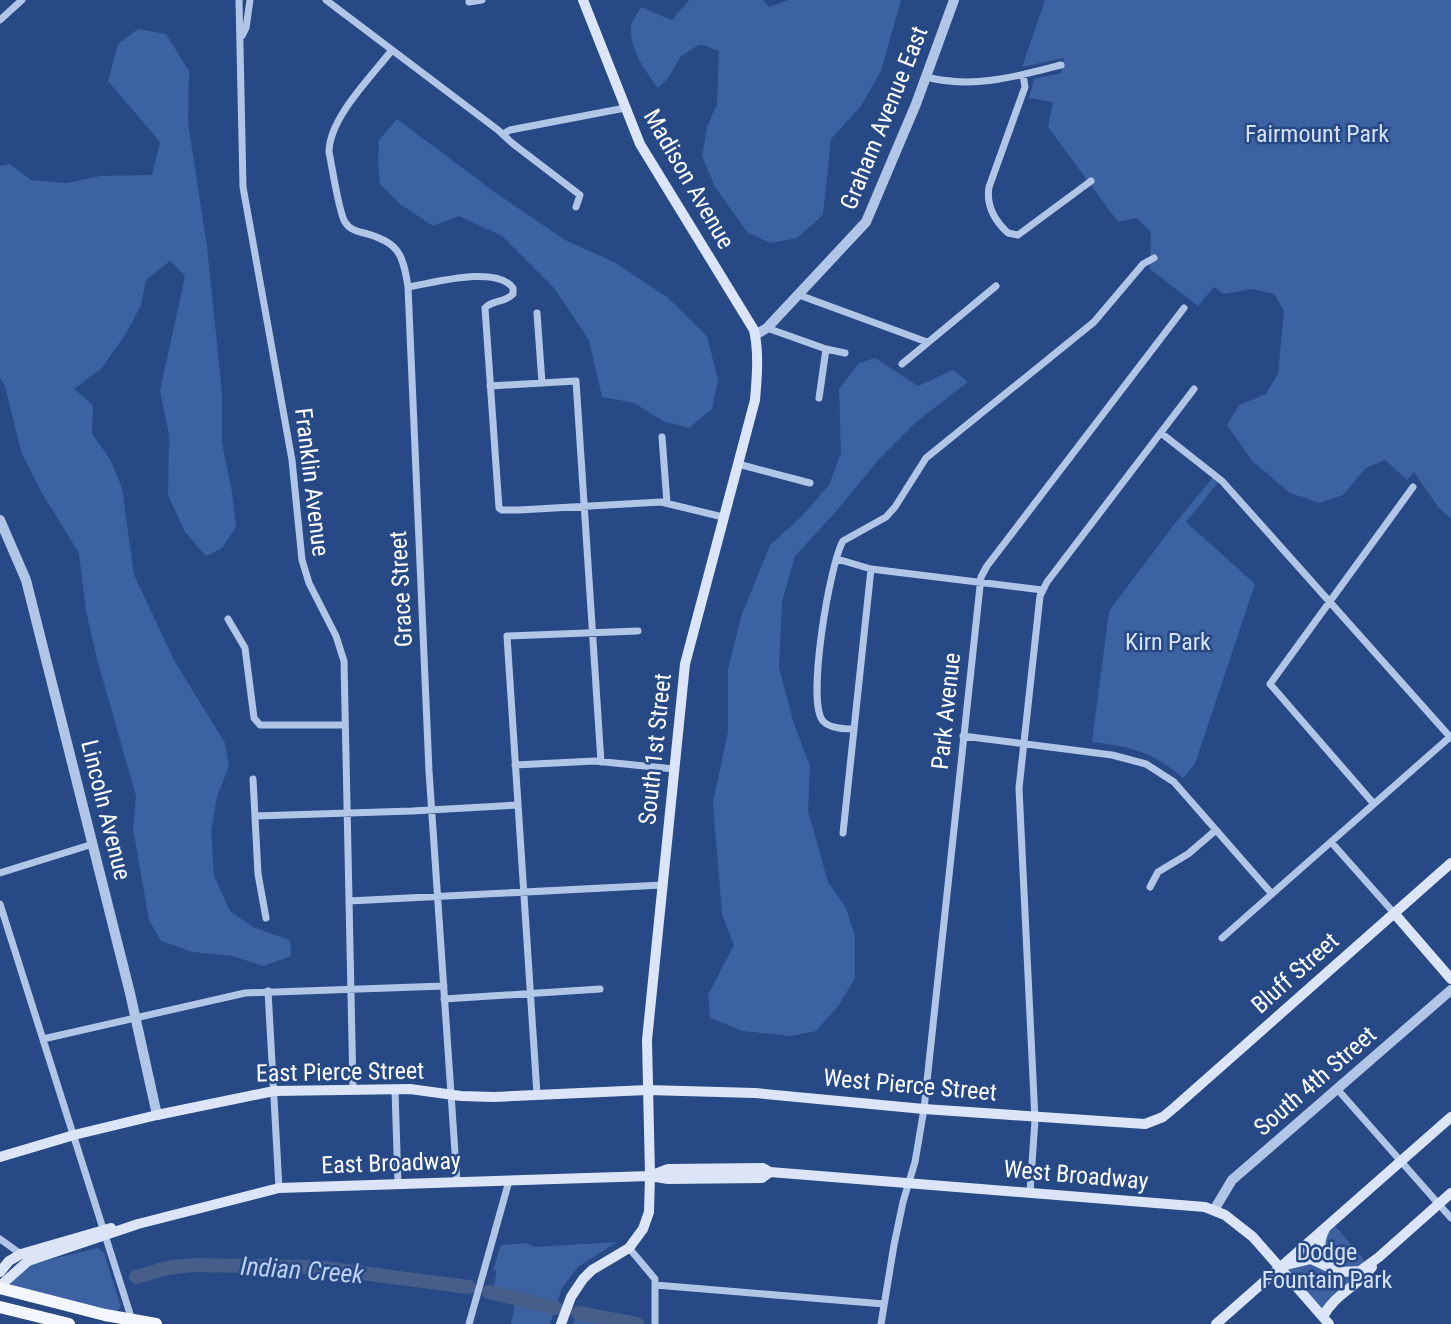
<svg xmlns="http://www.w3.org/2000/svg" width="1451" height="1324" font-family="'Roboto Condensed',sans-serif">
  <rect width="100%" height="100%" fill="#274985"/>
  <path fill="#3c62a1" d="M689,0H763L769,7L789,0H901L881,71L861,106L831,139L823,215L797,238L770,243L747,232L715,187L702,156L707,127L717,104L719,51L700,44L680,57L669,77L658,88C646,72 629,48 631,27C632,20 638,13 641,7L672,20Z
    M1045,0H1451V519L1438,507L1414,472L1407,480L1385,460L1366,468L1343,495L1319,503L1290,493L1252,461L1227,425L1239,405L1266,394L1278,374L1284,311L1274,294L1251,289L1224,294L1214,287L1198,306L1150,269L1151,232L1137,218L1118,222L1048,127L1053,102L1029,98L1034,79L1061,73L1064,58L1022,67Z
    M138,29L166,34L189,71L188,123L207,246L222,393V443L232,492L236,527L222,548L206,556L185,532L168,495L169,435L160,391L185,276L170,261L146,280L141,305L127,332L102,368L74,389L93,405L92,434L110,459L122,488L134,575L175,662L225,743L229,766L217,797L211,831L214,876L230,911L255,928L290,940L291,956L264,966L232,956L193,952L161,941L149,920L133,829L136,796L97,659L86,611L79,553L40,490L21,452L5,386L0,378V166L10,164L31,180L67,183L100,176L152,175L160,142L108,81L118,44Z
    M397,119L496,193L565,240L614,262L668,298L707,336L718,380L712,409L689,428L663,421L634,403L602,397L589,340L554,288L502,236L459,216L433,226L400,204L380,184L378,163L379,140Z
    M875,358L918,386L953,370L968,382L915,423L879,459L834,514L795,556L782,602L779,668L794,724L810,766L808,811L828,882L846,908L855,936V978L839,1005L816,1031L791,1036L743,1031L710,1018L708,995L734,945L722,914L713,802L728,732V669L742,614L770,545L800,518L829,485L841,453L839,389L859,363Z
    M1215,475L1220,480L1186,522L1255,584L1195,764L1183,778C1152,751 1131,747 1092,742L1109,611L1176,522Z
    M1331,1221L1371,1268L1323,1317L1279,1267Z
    M617,1242L578,1267L562,1288L550,1324H511L515,1304L491,1296L497,1271L493,1270L501,1245L528,1243L534,1247Z
    M98,1248L104,1253L120,1304V1308L114,1313L12,1286L10,1281L27,1265Z
    M577,1309L632,1324H573Z"/>
  <g fill="none" stroke-linecap="round" stroke-linejoin="round">
    <path stroke="#465e89" stroke-width="14" d="M136,1277L167,1268L193,1265L315,1267L469,1287
      M489,1292L556,1308
      M578,1313L637,1324"/>
    <path stroke="#b1c6e7" stroke-width="7" d="M239,0L243,187L292,460L302,560L309,583L336,636L344,661L353,1090
      M326,0L498,130L512,143L580,195L576,207
      M469,2L482,0
      M0,20L22,0
      M242,36L246,28L250,0
      M392,50C372,76 329,118 329,152C332,166 339,213 345,222C349,229 356,231 364,233C398,242 403,253 408,287L429,771L457,1182
      M1023,75L1025,87L989,187C986,205 995,221 1008,233L1018,235L1091,181
      M926,77C973,89 1015,77 1061,65
      M503,134L510,130L625,108
      M408,287C434,283 496,265 513,288V294C505,303 492,300 485,308L499,508L502,510H519L661,502L723,517
      M799,295L927,342
      M537,313L542,383
      M767,328L826,349L845,353
      M902,364L996,286
      M490,386L576,381L601,762
      M819,398L826,349
      M1161,433L1222,481L1451,738
      M662,437L667,503
      M738,464L810,483
      M837,559L871,569L1042,590
      M228,619L245,648L254,718L260,725H345
      M853,729C844,729 829,728 823,721C806,702 830,563 843,541L886,517L895,507L926,458L1094,322L1143,264L1154,258
      M963,736L1112,755L1146,764L1174,782L1272,894
      M515,765L595,761L674,769
      M253,779L258,874L266,918
      M1374,804L1270,684L1413,487
      M255,816L412,811L518,805
      M843,833L871,569
      M1331,842L1394,913
      M0,873L93,844
      M1150,887L1158,872L1188,854L1216,830
      M349,901L662,885
      M0,904L132,1320
      M1222,938L1451,736
      M268,991L279,1188
      M444,999L600,989
      M43,1039L245,993L444,986
      M395,1090L398,1184
      M1338,1090L1451,1218
      M537,1094L507,636L638,631
      M1030,1192L1035,1120L1019,788L1040,596L1047,582L1194,389
      M0,1239L21,1254
      M629,1248L655,1279V1324
      M655,1285L884,1304
      M469,1324L509,1181
      M881,1324L894,1245L903,1202L915,1162L924,1109L981,577L987,566L1184,308"/>
    <path stroke="#b1c6e7" stroke-width="10" d="M755,335L767,328L866,222L916,104L954,0
      M0,520L26,580L130,993L157,1115
      M1214,1210L1232,1180L1451,990"/>
    <path stroke="#dbe5f7" stroke-width="10" d="M1394,913L1451,979
      M0,1157L74,1135L157,1115L274,1091L410,1089L461,1096L494,1097L647,1090L755,1093L924,1109L1145,1124L1163,1117L1175,1107L1451,863
      M650,1176L668,1169L763,1168L770,1172L1205,1207L1225,1215L1253,1237L1329,1324
      M1325,1229C1318,1242 1319,1253 1329,1265
      M1282,1266L1311,1259L1339,1272L1360,1271L1379,1257L1451,1193
      M0,1272L9,1261L21,1254L111,1228
      M0,1286L28,1261L138,1224L279,1188L650,1176L668,1179L762,1178L770,1172
      M1323,1317C1334,1294 1357,1287 1372,1267
      M561,1324L571,1297L583,1279L592,1270L629,1248L643,1229L649,1212L650,1176L647,1040L685,664L755,400C757,377 759,352 754,330L640,144L583,0
      M1216,1324L1451,1117"/>
    <path stroke="#f3f6fe" stroke-width="12" d="M0,1288L105,1315L156,1324
      M0,1307L69,1324"/>
  </g>
  <g text-anchor="middle" stroke-width="5" stroke-linejoin="round" paint-order="stroke">
    <g font-size="24" fill="#fff" stroke="#274985">
      <text transform="translate(884 118) rotate(-68)" y="8">Graham Avenue East</text>
      <text transform="translate(689 179) rotate(60)" y="8">Madison Avenue</text>
      <text transform="translate(312 482) rotate(83)" y="8">Franklin Avenue</text>
      <text transform="translate(401 589) rotate(-93)" y="8">Grace Street</text>
      <text transform="translate(946 711) rotate(-84)" y="8">Park Avenue</text>
      <text transform="translate(655 749) rotate(-84)" y="8">South 1st Street</text>
      <text transform="translate(106 810) rotate(76)" y="8">Lincoln Avenue</text>
      <text transform="translate(1295 973) rotate(-42)" y="8">Bluff Street</text>
      <text transform="translate(340 1072) rotate(-1)" y="8">East Pierce Street</text>
      <text transform="translate(1315 1081) rotate(-41)" y="8">South 4th Street</text>
      <text transform="translate(910 1085) rotate(5)" y="8">West Pierce Street</text>
      <text transform="translate(391 1163) rotate(-2)" y="8">East Broadway</text>
      <text transform="translate(1076 1175) rotate(5)" y="8">West Broadway</text>
    </g>
    <g font-size="24" fill="#d5e1f6" stroke="#274985">
      <text x="1317" y="142">Fairmount Park</text>
      <text x="1168" y="650">Kirn Park</text>
      <text x="1327" y="1260">Dodge<tspan x="1327" dy="28">Fountain Park</tspan></text>
    </g>
    <g font-size="26" font-style="italic" fill="#bdd0ef" stroke="#274985">
      <text transform="translate(302 1270) rotate(4)" y="9">Indian Creek</text>
    </g>
  </g>
</svg>
